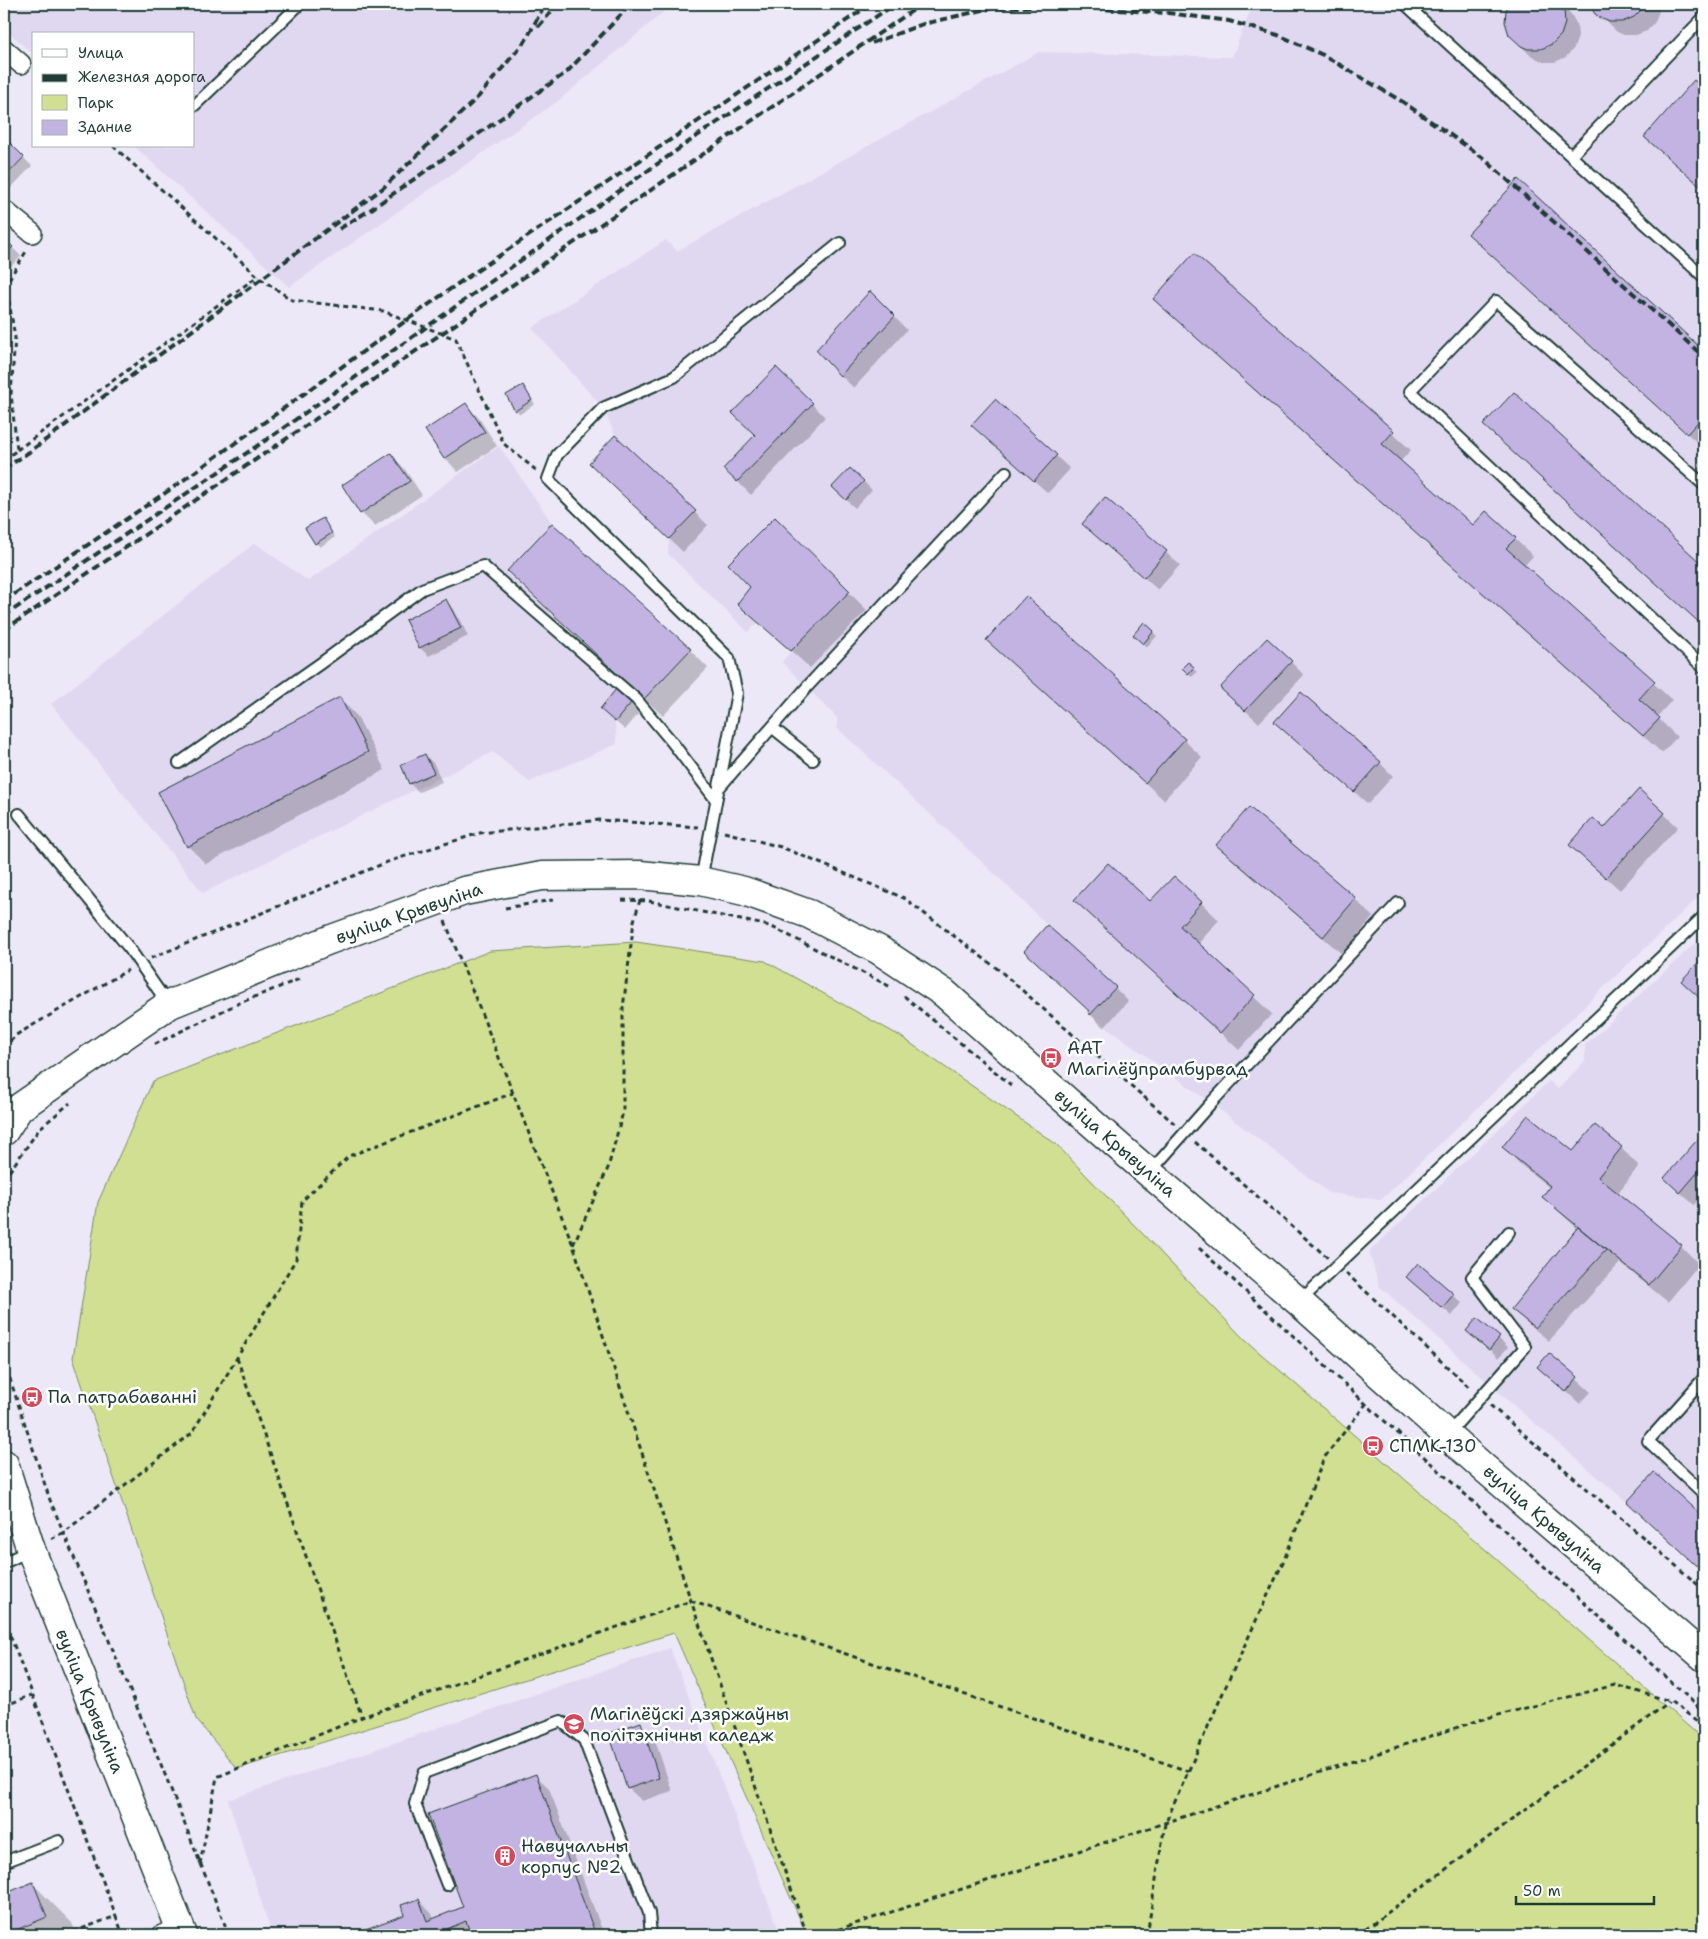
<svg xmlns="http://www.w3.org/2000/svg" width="1708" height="1939" font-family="'Shantell Sans',sans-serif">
  <rect width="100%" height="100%" fill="#ede8f7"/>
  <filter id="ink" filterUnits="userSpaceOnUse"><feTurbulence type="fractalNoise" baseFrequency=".02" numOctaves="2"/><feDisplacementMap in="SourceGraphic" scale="10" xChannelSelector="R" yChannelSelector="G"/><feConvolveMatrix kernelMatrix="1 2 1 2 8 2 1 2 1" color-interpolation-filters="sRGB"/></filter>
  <g filter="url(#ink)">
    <path fill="#e0d8f1" d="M4,4H673L558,101L289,287L134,146H194V34H34V55L4,28Z
      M1253,4H1704V892L1381,1200L1329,1193L1211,1103L1090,1015L1089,1011L1024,951L1047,925L998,877L837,728V718L782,662L791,651L759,622L748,632L668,554L669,539L589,463L615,435L603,408L532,328L666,240L677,251L1039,52L1232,57Z
      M499,446L552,523L691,649L644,699L640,695L615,722L617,744L529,782L493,752L203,893L51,704L255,543L308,581Z
      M1704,935V1573L1627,1502L1512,1404L1379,1286L1369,1252L1549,1081L1558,1089L1585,1061V1045Z
      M670,1648L781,1935H272L228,1800Z"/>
    <path fill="#d1df93" stroke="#788e64" d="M636,942L765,961L900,1036L1056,1144L1245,1340L1704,1740V1935H807L674,1633L237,1769L196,1719L73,1358L98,1202L153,1081L490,951Z"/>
    <path fill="#0003" d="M1511,4H1561L1571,14L1577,25L1578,37L1574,48L1566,57L1555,62H1543L1529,54L1515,40L1507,10Z
      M1590,4H1659V11L1655,22L1647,31L1636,35H1624L1617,32L1591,7Z
      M1694,82L1704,90V190L1646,137Z
      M4,139L32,166L10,189L4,183Z
      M1518,180L1704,352V449L1488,252Z
      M4,240L21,256L4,274Z
      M1194,255L1411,450L1400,462L1473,527L1515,539L1533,556L1524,566L1672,700L1657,717L1677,737L1662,753L1173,317L1155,299Z
      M884,306L907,330L854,388L840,375Z
      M523,386L535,404L520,414L516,410Z
      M1514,394L1704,568V627L1503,443Z
      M465,404L479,418L497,446L458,472L445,458Z
      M812,404L825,417L751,495L725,469L756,435Z
      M615,437L708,525L683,552L604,477Z
      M986,438L1056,456L1070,469L1048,493Z
      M391,455L404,468L422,495L375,526L361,513Z
      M863,481L872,490L855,508L842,496Z
      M1105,499L1180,565L1158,590L1084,524Z
      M775,519L867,610L810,668L739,604L752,587Z
      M322,520L335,537L320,547L316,543Z
      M527,589L690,650L708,668L663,716Z
      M446,601L454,609L468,636L429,656L420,648L407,620Z
      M1144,624L1157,636L1147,647L1134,635Z
      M987,640L1184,740L1202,757L1164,800Z
      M1291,662L1304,675L1259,723L1235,701Z
      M1188,664L1197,672L1192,677L1184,668Z
      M616,690L639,713L625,730L610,717Z
      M339,698L357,716L385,770L206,864L188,846Z
      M1289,735L1380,763L1393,776L1368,804Z
      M425,755L434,764L442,782L419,792L410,784L402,766Z
      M1664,814L1678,827L1620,890L1584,858L1604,830Z
      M1218,845L1355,899L1373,917L1342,954L1236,863Z
      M1174,877L1219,920L1198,944L1272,1014L1239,1050L1076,900L1151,903Z
      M1115,988L1128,1001L1104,1028L1091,1015V1012Z
      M1595,1127L1621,1148L1639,1166L1617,1194L1681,1246L1699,1264L1668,1302L1620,1263L1549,1341L1526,1322L1512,1309L1578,1229L1543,1197L1550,1188L1521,1165L1503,1147L1573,1153Z
      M1704,1134V1193L1694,1205L1665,1178Z
      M1418,1264L1462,1303L1452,1316L1417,1285Z
      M1477,1320L1508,1347L1499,1358L1468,1331Z
      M1549,1355L1591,1392L1580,1404L1539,1367Z
      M1654,1474L1704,1520V1572L1637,1510Z
      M640,1724L654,1737L672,1791L642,1801L628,1788Z
      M535,1775L549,1788L604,1935H353L406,1915L419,1900L432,1914L434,1919L464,1908Z
      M33,1884L72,1923L77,1935H4V1896Z"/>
    <path fill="#c3b3e3" stroke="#1f3d34" d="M1509,4H1560L1564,10L1565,23L1561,35L1552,44L1541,49H1528L1521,46L1509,35L1505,22L1506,10Z
      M1589,4H1644L1642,9L1634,17L1622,22H1610L1602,19L1595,14Z
      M1694,80L1704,89V189L1644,137Z
      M4,137L24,157L4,178Z
      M1518,179L1704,351V415L1687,434L1468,234Z
      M4,238L13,247L4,256Z
      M1194,253L1394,431L1382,444L1473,525L1486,511L1516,538L1506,548L1655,681L1639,699L1660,718L1643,736L1153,299Z
      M870,291L895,316L840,376L816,350Z
      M776,367L813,403L737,482L723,469L755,435L732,413Z
      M523,385L532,400L515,411L506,395Z
      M1514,392L1704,566V627L1483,425Z
      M995,399L1057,455L1034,481L971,425Z
      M466,403L485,432L444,459L425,430Z
      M615,435L696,511L669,539L589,463Z
      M391,453L410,481L360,514L342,485Z
      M850,468L864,481L846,500L832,487Z
      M1105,497L1167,551L1144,578L1082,524Z
      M775,517L850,591L791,651L737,604L750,587L728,564Z
      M323,518L332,533L315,544L305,528Z
      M552,523L691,649L644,699L507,571Z
      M1026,596L1185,739L1145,783L986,640Z
      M446,599L461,628L419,648L405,620Z
      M1144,622L1154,631L1143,644L1133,635Z
      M1267,638L1292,661L1245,711L1220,688Z
      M1188,662L1194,667L1188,674L1182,668Z
      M616,689L631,703L615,722L600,709Z
      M1301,692L1381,762L1354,792L1274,722Z
      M340,697L368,752L187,847L158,792Z
      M425,754L434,773L409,784L401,765Z
      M1639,789L1665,813L1606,878L1569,845L1593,818L1604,828Z
      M1249,807L1356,898L1323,937L1216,845Z
      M1108,863L1150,901L1174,876L1202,902L1180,926L1255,995L1220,1033L1074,900Z
      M1047,925L1116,987L1090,1015L1089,1011L1024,951Z
      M1704,956V1002L1681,981Z
      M1528,1115L1573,1151L1595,1125L1622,1147L1598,1177L1682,1245L1649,1285L1542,1197L1550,1186L1502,1147Z
      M1704,1132V1165L1680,1193L1664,1178Z
      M1578,1227L1606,1250L1535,1328L1511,1309Z
      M1418,1263L1454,1294L1442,1308L1406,1277Z
      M1477,1318L1500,1337L1489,1350L1466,1331Z
      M1549,1353L1578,1377L1566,1392L1537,1367Z
      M1654,1472L1704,1518V1573L1627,1502Z
      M641,1722L659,1778L627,1789L609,1733Z
      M536,1774L594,1930L581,1935H471L466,1921L433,1935H349L404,1915L401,1905L419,1899L427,1921L463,1907L428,1814Z
      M33,1882L47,1917L4,1935V1894Z"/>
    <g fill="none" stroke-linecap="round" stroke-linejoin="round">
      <g stroke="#1f3d34" stroke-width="14">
        <path id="service" d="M1405,4L1571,156L1704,17
          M194,106L300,4
          M1571,156L1704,277
          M1704,485L1496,301L1410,391L1704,668
          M773,728L813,760
          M179,763L321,663L422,589L483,566L636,699L672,742L716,800
          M719,788L807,687L1006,472
          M19,814L129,948L168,1004
          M701,880L737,693L729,658L548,479L557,455L603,408L674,377L840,243
          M1150,1172L1211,1103L1398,903
          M1300,1301L1704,916
          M1704,1378L1648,1441L1704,1494
          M1448,1434L1525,1347L1472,1277L1509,1232
          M4,1563L30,1550
          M4,1862L59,1841
          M447,1885L415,1804L424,1773L561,1721L584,1740L649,1913L651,1935"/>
      </g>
      <g stroke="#1f3d34" stroke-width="22">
        <path id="minor" d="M4,49L21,64
          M4,210L32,233
          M162,1935L181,1928"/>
      </g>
      <g stroke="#1f3d34" stroke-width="31">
        <path id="secondary" d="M4,1131L19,1108L168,1005L329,940L464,891L542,876L640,875L700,881L744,891L809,914L879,950L944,993L1118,1146L1299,1302L1483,1467L1704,1657
          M4,1464L31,1550L183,1935"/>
      </g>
      <path stroke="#1f3d34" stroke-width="3" stroke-dasharray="5 4" stroke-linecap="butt" d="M113,146L261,279L292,300L383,311L456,339L504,444L537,471
        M17,450L258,276
        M4,460L17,450L11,394L15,337L6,284L27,250
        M724,832L781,847L904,898L999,970L1176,1125
        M622,900L649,901L770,926L891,987
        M505,908L553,900
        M445,921L573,1245L691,1601L807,1935
        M151,958L390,861L480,833L600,820L698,827
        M904,996L1011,1085
        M155,1044L237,1004L302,978
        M4,1048L16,1035L128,970
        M1195,1142L1328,1258
        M4,1179L40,1128L70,1103
        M573,1245L608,1168L623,1112V1008L634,921L640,900
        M1199,1248L1366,1404L1704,1712
        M1346,1273L1470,1388
        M237,1358L362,1717
        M4,1361L50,1500L162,1767L229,1935
        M1490,1405L1704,1590
        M51,1539L64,1532L192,1433L296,1259L302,1201L349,1156L513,1093
        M4,1619L116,1916
        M4,1706L32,1695
        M200,1864L217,1777L362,1717L691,1601L1188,1771
        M65,1935L116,1916L123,1935
        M821,1935L1483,1719L1615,1685L1670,1701L1704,1726
        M1147,1935L1165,1824L1226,1686L1284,1560L1324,1458L1366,1404
        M1358,1935L1669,1702"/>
      <use href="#service" stroke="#fff" stroke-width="10"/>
      <use href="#minor" stroke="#fff" stroke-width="19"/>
      <use href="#secondary" stroke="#fff" stroke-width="28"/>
      <path stroke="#1f3d34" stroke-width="4" stroke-dasharray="8 4" stroke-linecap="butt" d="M538,27L558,4
        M872,43L923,24L992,8L1053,6L1168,13L1229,21L1278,35L1323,55L1403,102L1482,157L1704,357
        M339,229L370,210L567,72L631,4
        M4,469L32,450L383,188L479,96L526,40L545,4
        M4,601L171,489L456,285L871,4
        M4,616L275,434L697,136L895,4
        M4,630L441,334L922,4"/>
    </g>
  </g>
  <defs>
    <g id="bus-disc" transform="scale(1.125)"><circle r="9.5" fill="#d1495b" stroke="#fff"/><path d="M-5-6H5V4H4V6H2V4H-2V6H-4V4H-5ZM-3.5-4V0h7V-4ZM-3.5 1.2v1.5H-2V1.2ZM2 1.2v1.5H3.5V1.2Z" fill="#fff"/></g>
    <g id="university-disc" transform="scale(1.125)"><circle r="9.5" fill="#d1495b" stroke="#fff"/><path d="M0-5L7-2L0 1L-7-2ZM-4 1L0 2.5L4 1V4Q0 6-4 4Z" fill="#fff"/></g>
    <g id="building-disc" transform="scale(1.125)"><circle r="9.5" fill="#d1495b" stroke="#fff"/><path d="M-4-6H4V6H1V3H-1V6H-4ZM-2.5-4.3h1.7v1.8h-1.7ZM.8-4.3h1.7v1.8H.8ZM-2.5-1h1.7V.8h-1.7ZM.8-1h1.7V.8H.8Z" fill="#fff"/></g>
  </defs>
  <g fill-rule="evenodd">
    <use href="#bus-disc" x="1051" y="1058"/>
    <use href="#bus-disc" x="32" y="1397"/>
    <use href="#bus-disc" x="1373" y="1446"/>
    <use href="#university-disc" x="574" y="1724"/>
    <use href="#building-disc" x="505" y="1856"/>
  </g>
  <g text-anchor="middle" stroke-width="5" stroke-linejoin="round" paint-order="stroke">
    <g font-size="18" fill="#1f3d34" stroke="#fff">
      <text transform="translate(409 913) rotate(-19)" y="6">вуліца Крывуліна</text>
      <text transform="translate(1115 1143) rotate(41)" y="6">вуліца Крывуліна</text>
      <text transform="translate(1544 1519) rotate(41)" y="6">вуліца Крывуліна</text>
      <text transform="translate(90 1701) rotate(68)" y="6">вуліца Крывуліна</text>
    </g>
    <g font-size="18" fill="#1f3d34" stroke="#fff" text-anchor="start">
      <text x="1067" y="1054">ААТ<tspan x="1067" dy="21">Магілёўпрамбурвад</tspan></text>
      <text x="48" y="1403">Па патрабаванні</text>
      <text x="1389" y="1452">СПМК-130</text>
      <text x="590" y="1720">Магілёўскі дзяржаўны<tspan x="590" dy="21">політэхнічны каледж</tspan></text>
      <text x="521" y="1852">Навучальны<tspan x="521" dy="21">корпус №2</tspan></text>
    </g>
  </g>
  <rect width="1708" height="1939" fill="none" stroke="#fff" stroke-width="20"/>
  <rect x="10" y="10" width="1688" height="1919" fill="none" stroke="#1f3d34" stroke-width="2" filter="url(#ink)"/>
  <rect x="32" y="32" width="162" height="115" fill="#ffffff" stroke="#a5b1ae"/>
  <rect x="42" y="49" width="25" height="8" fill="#ffffff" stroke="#a5b1ae"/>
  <text x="78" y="58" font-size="15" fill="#1f3d34">Улица</text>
  <rect x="42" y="74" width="25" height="8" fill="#1f3d34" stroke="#a5b1ae"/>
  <text x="78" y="82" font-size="15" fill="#1f3d34">Железная дорога</text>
  <rect x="42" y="95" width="25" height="15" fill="#d1df93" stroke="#a5b1ae"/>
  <text x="78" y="108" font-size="15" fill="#1f3d34">Парк</text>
  <rect x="42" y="120" width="25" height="15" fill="#c3b3e3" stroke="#a5b1ae"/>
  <text x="78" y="132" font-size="15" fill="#1f3d34">Здание</text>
  <path d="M1516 1896v8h138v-8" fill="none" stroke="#1f3d34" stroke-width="2.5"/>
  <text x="1523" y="1896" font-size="15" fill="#1f3d34" stroke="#ffffff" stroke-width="4" paint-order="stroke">50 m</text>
</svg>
